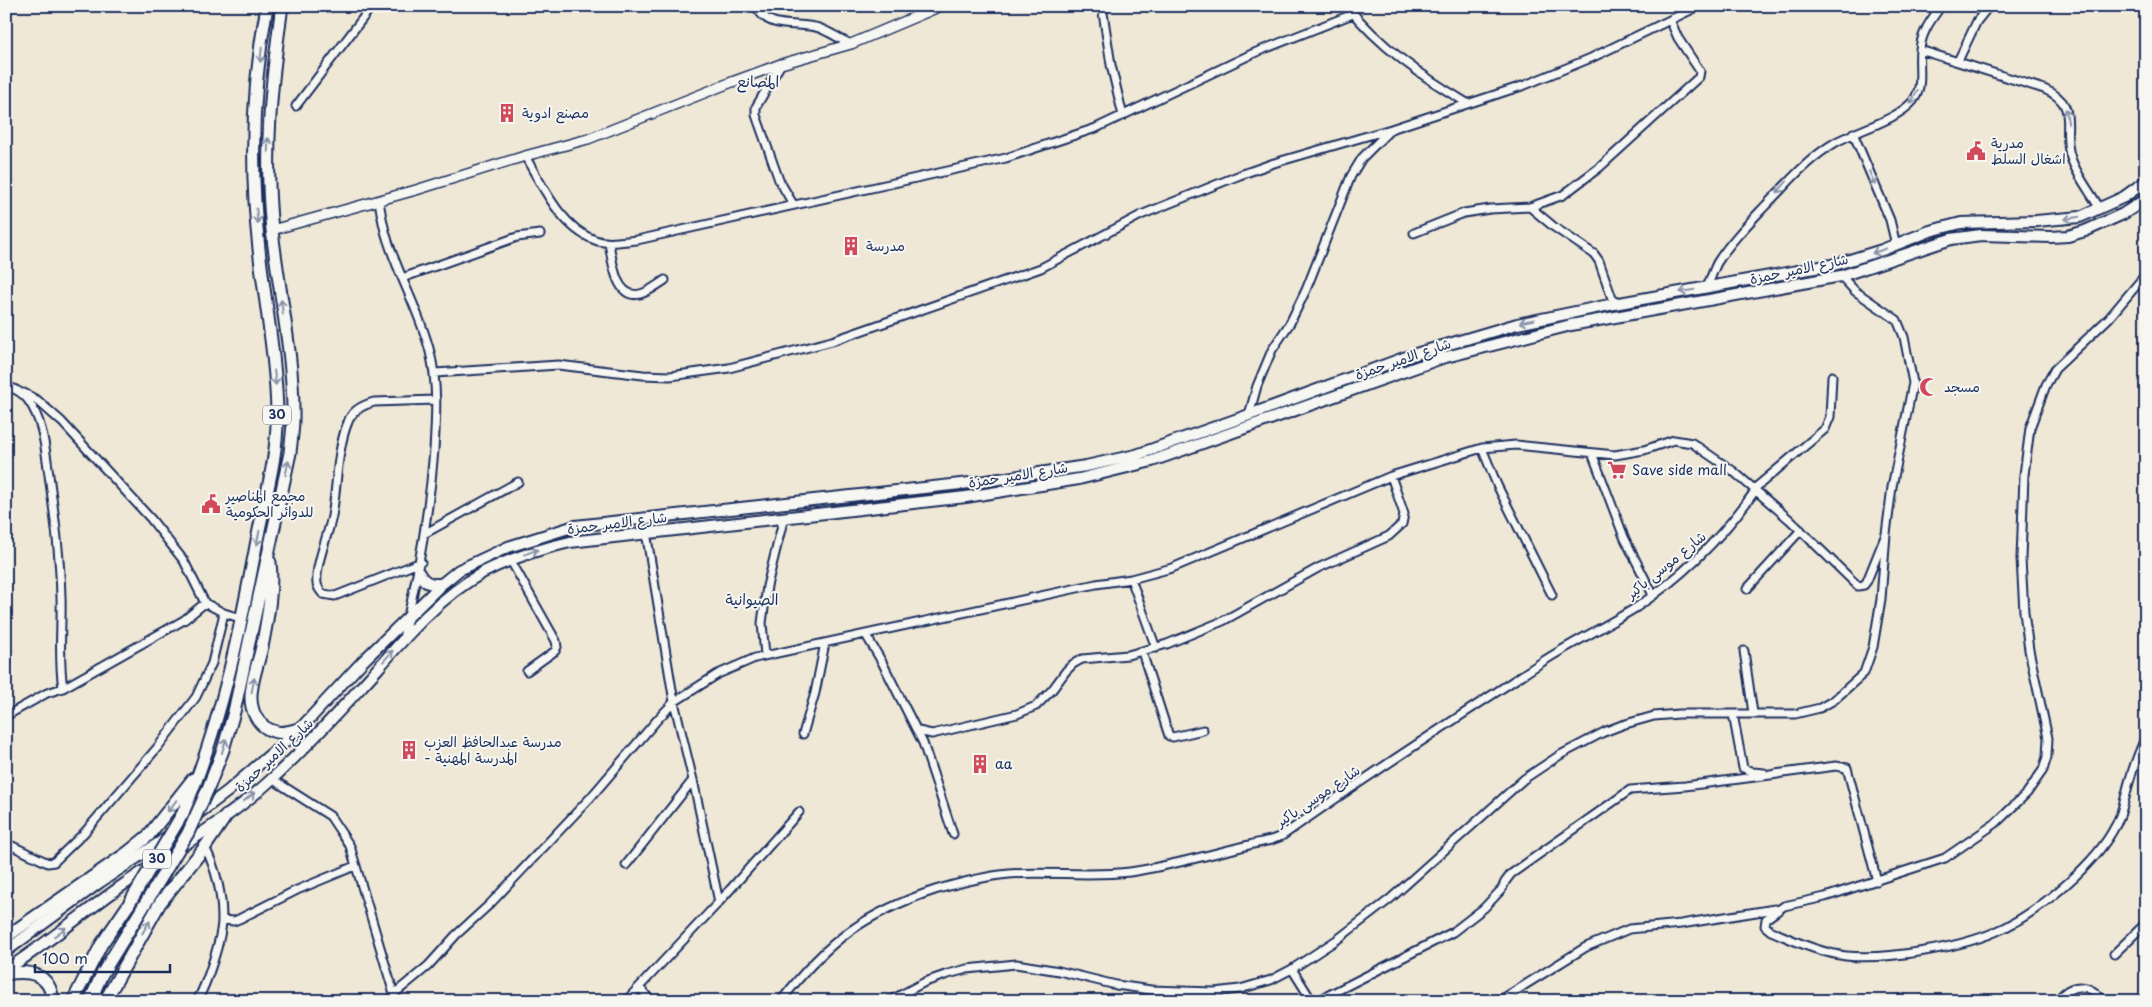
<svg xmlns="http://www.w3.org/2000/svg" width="2152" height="1007" font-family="'Playpen Sans','Playpen Sans Arabic',sans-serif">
  <rect width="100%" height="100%" fill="#f0e8d6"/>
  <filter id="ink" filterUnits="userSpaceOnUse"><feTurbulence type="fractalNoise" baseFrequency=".02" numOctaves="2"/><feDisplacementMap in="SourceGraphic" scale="10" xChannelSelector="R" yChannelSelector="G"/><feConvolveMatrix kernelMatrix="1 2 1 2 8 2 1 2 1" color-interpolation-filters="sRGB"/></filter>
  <g filter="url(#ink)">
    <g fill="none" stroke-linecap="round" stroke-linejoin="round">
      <g stroke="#1b2f5e" stroke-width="11">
        <path id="minor" d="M756,6C768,32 798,21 819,28C830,32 841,40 851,44
          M1102,6L1111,65L1123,116
          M1347,6C1380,47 1423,77 1467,103
          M1920,50L2044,89C2082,105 2060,129 2071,158C2077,176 2091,193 2100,209
          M1958,61L1977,21L1989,6
          M781,64L756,107V115L779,180L793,204
          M296,106L372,6
          M1853,133L1890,220L1896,245
          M525,156C542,185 561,228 595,240C608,245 624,241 637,240L1006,158L1096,128L1254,53L1353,14
          M379,201C381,213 383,226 387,238C399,277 420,312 430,352C438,385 436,417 434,450C429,514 418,576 403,638
          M1530,207L1554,227L1594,254L1599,261L1614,304
          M1414,233L1464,213L1490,209L1530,207L1563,195L1600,167L1699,77L1700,71L1678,38L1670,20
          M609,243C612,258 615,300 640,294C649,292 657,285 665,280
          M2146,274L2109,318L2055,369L2046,385L2030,428L2024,475L2021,559L2024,612L2029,650L2048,738L2047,757L2043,770L2027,793L1996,823L1945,858L1825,897L1784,906L1766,919L1765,926L1771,931C1795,941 1820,953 1846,956C1886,960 1958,948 1995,932C2034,916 2091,868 2112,832C2123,815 2124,798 2130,779C2134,765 2140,750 2146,736
          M402,278L517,237L540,234
          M1707,288C1710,280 1713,271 1717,263C1730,242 1749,223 1766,205C1790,181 1806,160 1836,142C1858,130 1897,120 1913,101C1924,87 1918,67 1920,50C1921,33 1931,20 1941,6
          M435,373L558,365L643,375L670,376L729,368L832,341L1041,268L1141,215L1240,175L1274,163L1391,129L1525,85L1591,58L1699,6
          M6,386C15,389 22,392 28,400C42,419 45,445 48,468C54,511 60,554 61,597C62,627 58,657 63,688
          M24,393L37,400L62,422L151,519L184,561L205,603
          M1249,415L1257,386L1272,350L1290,323L1306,290L1351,176L1362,158L1390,130
          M1482,448L1497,485L1552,595
          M1592,453L1624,537L1653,595
          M1754,489L1825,429L1830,417L1832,376
          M646,532L674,702L693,780L719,902
          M424,534L518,482
          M511,561L556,641L557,647L555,651L527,671
          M421,562L335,596L323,594C320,591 318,588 317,584C315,565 328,536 332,516C337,488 337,448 348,422C352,410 363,405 374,402L436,400
          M1131,579L1156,648
          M1747,589L1801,530
          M866,635L882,662L923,743L953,834
          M1744,651L1753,713
          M1142,652L1169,736L1173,737L1203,730
          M765,655L762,623L767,586L784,517
          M1733,714L1743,768L1753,772L1764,773
          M6,716L47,693L63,688L184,620L205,603L224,613L240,618
          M918,731L932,734L1017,714L1036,706L1052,690L1066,671L1073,664L1082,659L1128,655L1167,644L1223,621L1318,568L1389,536L1402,524L1404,514L1391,476
          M803,734L815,693L825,643
          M1775,774L1836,766L1847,768L1877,881
          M272,779L330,816L350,846L396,1001
          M6,843L48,863L54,862L84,833L157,748L196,697L212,663L224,613
          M626,865L693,780
          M222,920L234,921L239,919L297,890L355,866
          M2114,954L2146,923
          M1292,969L1312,1001
          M640,988L651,1001
          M394,994L428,966L456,935L490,904L591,797L657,720L674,702L718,674L755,658L1096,584L1131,579L1172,568L1391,476L1482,448L1516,445L1615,455L1644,450L1674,440L1692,443L1733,471L1790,520L1858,586L1864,585L1867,581L1886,534
          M197,1001C207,983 222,939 222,919C222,894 216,869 205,847
          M626,1001L719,902L799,812
          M781,1001C826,942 865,913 935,890C959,883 984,876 1009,874C1049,871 1090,877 1130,872C1178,865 1224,850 1271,840L1282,836C1366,776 1453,721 1539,664C1571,643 1605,627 1637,607C1683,576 1723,536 1755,491L1754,489
          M889,1001L925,982L948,974L967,969L1016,964L1059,971L1116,985L1151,990L1214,992L1240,989L1271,980L1292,969L1338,939L1390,899L1524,779L1560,755L1604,732L1622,725L1654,716L1679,714H1795L1820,708L1834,700L1864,673L1873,647L1881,599L1886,534L1892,487L1913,383L1904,337L1897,320L1855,291L1841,276
          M1317,1001L1453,932L1484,908L1502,889L1505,882L1511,874L1630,790L1685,786L1778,774
          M1499,1001L1586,947L1629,929L1681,924L1775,909
          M2057,1001C2071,982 2090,983 2103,1001"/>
      </g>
      <g stroke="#1b2f5e" stroke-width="12">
        <path id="tertiary" d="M272,230L416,190L525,156L588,139L732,82L781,64L851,44L941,6"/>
      </g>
      <g stroke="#1b2f5e" stroke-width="14">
        <path id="secondary" d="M419,573C424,583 432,586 443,583
          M6,951L100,882L159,843L228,791L300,729L363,661L443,583L459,570L508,547L575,526L979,482L1086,466L1136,455L1249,415L1412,355L1517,324L1614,304L1837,264L1882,250L1930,231L1961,223L2036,221L2080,217L2124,197L2146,181
          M6,970C46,944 83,913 123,885C173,851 228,820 273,778C309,745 341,709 373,674C406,636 439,597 484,572C511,558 540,549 570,542L966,497L1079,479L1152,461L1442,358L1571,325L1841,276L1951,239L1981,235L2051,237L2068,236L2085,231L2123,214L2146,199"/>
      </g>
      <g stroke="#1b2f5e" stroke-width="15">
        <path id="primary" d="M270,562C273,589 268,616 263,642C260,658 254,672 252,687C248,707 256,728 277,732C284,734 293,730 300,729
          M207,791L223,750L234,712L290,453C291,442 293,430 293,419C294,356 279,293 272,230C264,152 271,84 282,6
          M183,813C222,723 241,626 259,530C267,491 278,453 277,413C276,358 265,303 259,249C250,168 252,86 267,6
          M6,937L127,853L148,836L193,779
          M6,974C29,970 50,973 53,1001
          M73,1001L101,945L129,904
          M90,1001L102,974L164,873
          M105,1001L160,903L205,847L226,816"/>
      </g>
      <use href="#minor" stroke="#f6f6f2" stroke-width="7"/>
      <use href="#tertiary" stroke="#f6f6f2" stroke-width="9"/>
      <use href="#secondary" stroke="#f6f6f2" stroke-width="10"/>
      <use href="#primary" stroke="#f6f6f2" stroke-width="11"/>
      <g stroke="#1b2f5e" stroke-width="15" stroke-linecap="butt">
        <path id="primary-bridge" d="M164,873L188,833L207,791
          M129,904L183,813"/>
      </g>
      <use href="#primary-bridge" stroke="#f6f6f2" stroke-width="11"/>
    </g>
    <defs><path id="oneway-shaft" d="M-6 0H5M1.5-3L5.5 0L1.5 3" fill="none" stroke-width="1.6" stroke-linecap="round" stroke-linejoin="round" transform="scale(1.25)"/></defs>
    <g stroke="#8892a8">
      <use href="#oneway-shaft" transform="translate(261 55) rotate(96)"/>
      <use href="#oneway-shaft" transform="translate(1914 97) rotate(120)"/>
      <use href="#oneway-shaft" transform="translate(2067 116) rotate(-99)"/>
      <use href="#oneway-shaft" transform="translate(268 145) rotate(-89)"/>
      <use href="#oneway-shaft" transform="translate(1872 178) rotate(67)"/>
      <use href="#oneway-shaft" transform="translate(1782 187) rotate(131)"/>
      <use href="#oneway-shaft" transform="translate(257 216) rotate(85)"/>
      <use href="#oneway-shaft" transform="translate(2072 218) rotate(170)"/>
      <use href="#oneway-shaft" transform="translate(1879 251) rotate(161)"/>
      <use href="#oneway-shaft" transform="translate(1687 291) rotate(171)"/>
      <use href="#oneway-shaft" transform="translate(282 307) rotate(-97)"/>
      <use href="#oneway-shaft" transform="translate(1527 321) rotate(168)"/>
      <use href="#oneway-shaft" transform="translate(275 378) rotate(83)"/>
      <use href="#oneway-shaft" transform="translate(287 468) rotate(-78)"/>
      <use href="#oneway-shaft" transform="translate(258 538) rotate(101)"/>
      <use href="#oneway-shaft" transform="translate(531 552) rotate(-20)"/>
      <use href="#oneway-shaft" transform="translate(388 656) rotate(-49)"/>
      <use href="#oneway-shaft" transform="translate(253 685) rotate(-79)"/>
      <use href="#oneway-shaft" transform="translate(224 746) rotate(-73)"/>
      <use href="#oneway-shaft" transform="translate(249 797) rotate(-38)"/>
      <use href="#oneway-shaft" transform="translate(172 806) rotate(128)"/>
      <use href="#oneway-shaft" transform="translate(146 927) rotate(-60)"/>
      <use href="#oneway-shaft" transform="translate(60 932) rotate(-37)"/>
    </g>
  </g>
  <defs>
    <g id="building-bare" transform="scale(1.5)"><path d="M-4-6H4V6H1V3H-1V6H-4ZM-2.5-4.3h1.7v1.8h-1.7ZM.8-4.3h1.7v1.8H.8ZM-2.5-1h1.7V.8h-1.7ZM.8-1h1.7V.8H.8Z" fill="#d1495b" stroke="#f6f6f2" stroke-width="2.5" paint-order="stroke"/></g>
    <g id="civic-bare" transform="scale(1.5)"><path d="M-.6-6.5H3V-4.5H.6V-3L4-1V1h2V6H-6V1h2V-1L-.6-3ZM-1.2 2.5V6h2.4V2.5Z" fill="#d1495b" stroke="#f6f6f2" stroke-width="2.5" paint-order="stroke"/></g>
    <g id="mosque-bare" transform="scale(1.5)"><path d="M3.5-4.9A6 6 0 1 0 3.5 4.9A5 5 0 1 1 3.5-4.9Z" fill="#d1495b" stroke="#f6f6f2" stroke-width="2.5" paint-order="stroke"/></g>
    <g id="supermarket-bare" transform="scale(1.5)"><path d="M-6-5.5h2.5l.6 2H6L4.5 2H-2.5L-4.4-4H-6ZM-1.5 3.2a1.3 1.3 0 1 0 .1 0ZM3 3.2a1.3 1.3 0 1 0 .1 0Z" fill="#d1495b" stroke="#f6f6f2" stroke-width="2.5" paint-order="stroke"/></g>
  </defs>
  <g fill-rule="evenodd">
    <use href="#building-bare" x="507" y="113"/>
    <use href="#civic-bare" x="1976" y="151"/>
    <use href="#building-bare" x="851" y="246"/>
    <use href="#mosque-bare" x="1929" y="387"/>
    <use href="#supermarket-bare" x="1617" y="470"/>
    <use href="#civic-bare" x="211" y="504"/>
    <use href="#building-bare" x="409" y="750"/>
    <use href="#building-bare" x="980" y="764"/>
  </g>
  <g text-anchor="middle" stroke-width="4" stroke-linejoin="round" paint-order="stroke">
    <g fill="#f6f6f2" stroke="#5d6b8a" stroke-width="1">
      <rect x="263" y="405.5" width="28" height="19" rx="4"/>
      <rect x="143" y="849.5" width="28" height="19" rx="4"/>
    </g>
    <g font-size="12" font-weight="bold" fill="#1b2f5e">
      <text x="277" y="419">30</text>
      <text x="157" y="863">30</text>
    </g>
    <g font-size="14" fill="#1b2f5e" stroke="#f6f6f2" text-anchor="start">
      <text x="522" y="118">مصنع ادوية</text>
      <text x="1991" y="148">مدرية<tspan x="1991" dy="16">اشغال السلط</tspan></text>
      <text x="866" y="251">مدرسة</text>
      <text x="1944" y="392">مسجد</text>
      <text x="1632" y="475">Save side mall</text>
      <text x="226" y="501">مجمع المناصير<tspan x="226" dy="16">للدوائر الحكومية</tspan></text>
      <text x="424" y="747">مدرسة عبدالحافظ العزب<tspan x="424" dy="16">- المدرسة المهنية</tspan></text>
      <text x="995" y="769">aa</text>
    </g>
    <g font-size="14" fill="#1b2f5e" stroke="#f6f6f2">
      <text transform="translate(1799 269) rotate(-12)" y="5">شارع الامير حمزة</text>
      <text transform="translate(1403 359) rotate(-19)" y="5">شارع الامير حمزة</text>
      <text transform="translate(1018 475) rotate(-9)" y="5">شارع الامير حمزة</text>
      <text transform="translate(617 523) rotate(-7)" y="5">شارع الامير حمزة</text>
      <text transform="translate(1666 565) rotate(-39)" y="5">شارع موسى باكير</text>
      <text transform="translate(274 755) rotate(-43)" y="5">شارع الامير حمزة</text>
      <text transform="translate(1318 796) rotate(-34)" y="5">شارع موسى باكير</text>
    </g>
    <g font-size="15" fill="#1b2f5e" stroke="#f6f6f2">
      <text x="758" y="87">المصانع</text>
      <text x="752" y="605">الصيوانية</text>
    </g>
  </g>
  <rect width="2152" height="1007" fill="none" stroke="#f6f6f2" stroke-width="25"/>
  <rect x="12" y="12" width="2127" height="982" fill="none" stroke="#1b2f5e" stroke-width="2" filter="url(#ink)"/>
  <path d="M35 964v8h135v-8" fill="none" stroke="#1b2f5e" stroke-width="2.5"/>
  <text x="42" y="964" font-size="15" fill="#1b2f5e" stroke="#f6f6f2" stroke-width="4" paint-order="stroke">100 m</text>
</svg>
